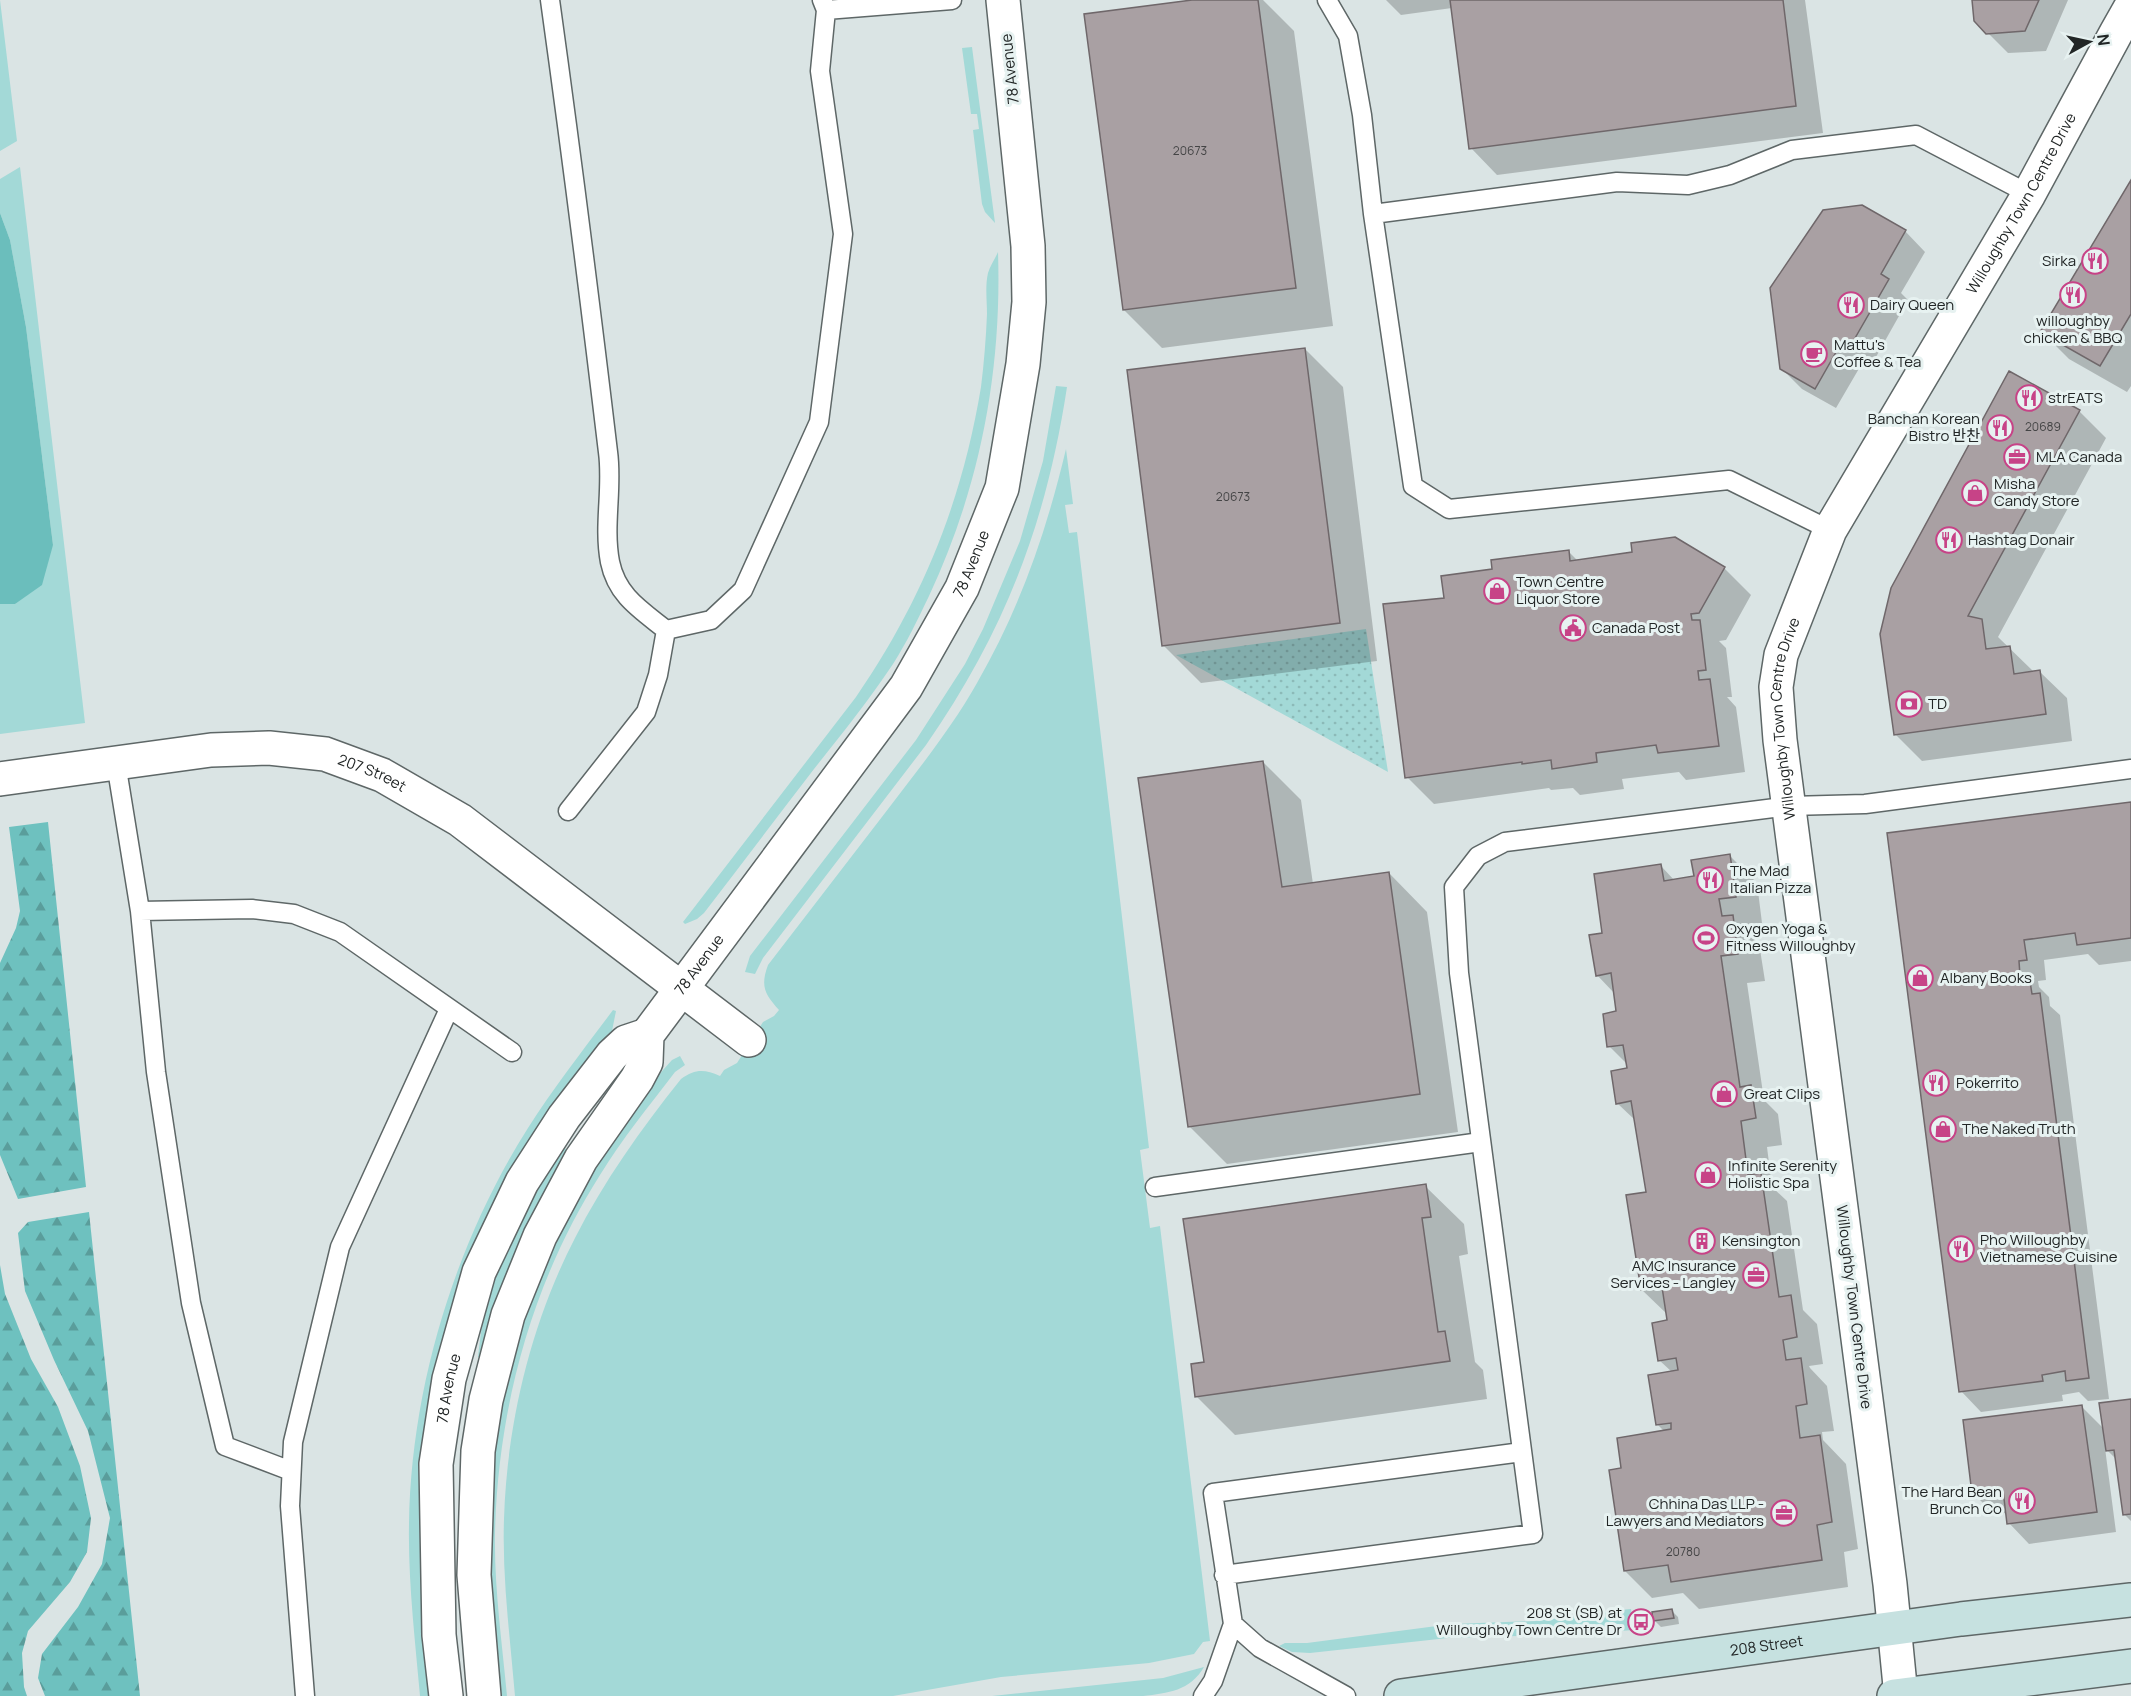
<svg xmlns="http://www.w3.org/2000/svg" width="2131" height="1696" font-family="Manrope,'Noto Sans KR',sans-serif">
  <defs>
    <pattern id="forest-firs" width="22" height="20" patternUnits="userSpaceOnUse" patternTransform="scale(1.5)"><rect width="22" height="20" fill="#6ec1bf"/><path d="M5 1l3.5 6h-7zM16 11l3.5 6h-7z" fill="#5a9d9b"/></pattern>
    <pattern id="park-dots" width="8" height="8" patternUnits="userSpaceOnUse" patternTransform="scale(1.5)"><rect width="8" height="8" fill="#a3d9d7"/><path d="M2 2h.1M6 6h.1" fill="none" stroke="#8cbab8" stroke-width="1.8" stroke-linecap="round"/></pattern>
  </defs>
  <rect width="100%" height="100%" fill="#dae4e4"/>
  <path fill="#a3d9d7" d="M0,0L17,141L0,151Z
    M972,47L995,223L985,212L982,204L973,130L979,129L977,114H971L962,48Z
    M20,167L85,723L0,734V604H15L53,545L26,327L10,240L0,213V179Z
    M998,252C1002,372 980,487 929,596C918,619 907,642 893,664C869,700 841,735 814,769C777,817 741,865 704,913L697,919L685,924L683,922L856,697C922,601 962,502 981,387C984,363 986,338 987,314C987,301 985,286 988,273C990,266 995,259 998,252Z
    M1056,386L1067,387C1046,524 1005,631 926,745L763,958L755,974L745,972L750,956L916,740L965,664L983,629L1020,541L1043,461Z
    M1066,449L1073,504L1065,505L1069,533L1077,532L1149,1148L1140,1150L1150,1228L1160,1226L1210,1641L1203,1642L1194,1654L1149,1663L1001,1677L893,1696H515C510,1637 502,1578 504,1519C507,1423 531,1323 575,1238C604,1181 641,1129 681,1079C695,1069 704,1069 720,1076L724,1070L737,1063L763,1022L774,1016L779,1010C765,994 760,987 768,965C807,914 846,864 885,813C917,771 951,729 977,683C1020,608 1046,533 1066,449Z
    M613,1010L616,1011L612,1031L560,1101L464,1287L433,1696H420C415,1639 408,1581 409,1524C411,1387 455,1243 528,1128C554,1087 584,1049 613,1010Z
    M680,1056L685,1065L675,1072C649,1106 622,1139 600,1175C532,1282 498,1407 495,1533C494,1587 502,1642 507,1696H495L483,1534L505,1367L549,1244L618,1127L663,1070L672,1060Z
    M564,1148L568,1150L484,1357H478C482,1324 486,1291 498,1261C515,1220 539,1184 564,1148Z
    M1631,1609L1634,1630L1558,1635L1448,1638L1310,1653L1292,1652L1279,1646L1285,1643H1307L1452,1624L1536,1621L1608,1612L1609,1616L1621,1615L1620,1610Z
    M1204,1667C1190,1691 1168,1693 1143,1696H992L1163,1678Z"/>
  <path fill="url(#forest-firs)" d="M48,822L86,1187L18,1199L0,1155V963L16,928L20,911L9,827Z
    M89,1212L140,1696H45L38,1678L42,1654L78,1607L102,1564L110,1518L88,1431L54,1360L25,1291L18,1233L28,1222Z
    M0,1265L5,1294L31,1359L58,1407L80,1466L91,1518L87,1552L70,1582L28,1631L22,1653L24,1687L27,1696H0Z"/>
  <path fill="url(#park-dots)" d="M1366,629L1388,772L1176,655Z"/>
  <path fill="#6bbebc" d="M0,213L10,240L26,327L53,545L42,585L15,604H0Z"/>
  <path fill="#0003" d="M1203,0H1263L1294,31L1333,326L1162,348L1124,310Z
    M1386,0H1805L1823,133L1497,175L1471,148L1452,8L1401,15Z
    M1973,0H2068L2046,51L2008,53L1976,21Z
    M2131,183V386L2127,392L2069,359L2042,332Z
    M1905,231L1925,252L1901,293L1908,300L1872,364L1864,360L1836,408L1802,389L1781,368Z
    M1305,349L1343,387L1377,661L1201,683L1163,645Z
    M2079,411L2106,438L1998,637L2034,672H2040L2067,698L2072,741L1922,761L1895,734Z
    M1569,552L1578,561L1724,568L1751,595L1726,640L1719,641L1726,648L1732,697H1727L1736,707L1745,772L1686,780L1679,772L1622,779L1624,789L1580,795L1573,788L1551,790L1549,788L1434,804L1407,777L1445,600L1494,570Z
    M1263,762L1301,800L1313,884L1389,873L1427,912L1458,1132L1227,1164L1189,1126Z
    M2131,803V961L2099,965L2088,954L2044,960L2046,980L2038,981L2039,987L2049,997L2050,1006L2060,1015L2109,1399L2088,1401L2079,1392L2062,1395L2063,1401L1981,1412L1961,1391L1889,834Z
    M1730,856L1757,883L1762,923L1745,926L1746,930L1759,943L1765,981L1747,983L1764,1100L1778,1114L1782,1145L1767,1147L1772,1187L1787,1201L1803,1310L1817,1324L1823,1364L1809,1366L1810,1368L1827,1386L1834,1431L1822,1432L1823,1440L1846,1464L1858,1549L1844,1552L1848,1587L1699,1609L1683,1593L1652,1598L1625,1571L1623,1470L1665,1432L1658,1425L1672,1372L1659,1360L1669,1322L1668,1315L1642,1290L1647,1194L1636,1121L1617,1103L1628,1065L1609,1046L1618,1013L1615,994L1597,975L1604,934L1661,866L1675,881L1696,877Z
    M1425,1186L1464,1224L1468,1254L1459,1256L1475,1362L1483,1370L1487,1399L1235,1435L1197,1397L1205,1364Z
    M2131,1401V1521L2124,1514L2117,1460L2105,1448L2116,1532L2029,1544L2009,1523L2007,1513L1994,1514L1974,1494L2082,1407L2104,1429Z
    M1672,1611L1678,1617L1679,1624L1661,1627L1654,1620Z"/>
  <path fill="#a9a0a3" stroke="#6f676a" stroke-width="1.5" d="M1192,0H1258L1296,288L1123,310L1084,14Z
    M1450,0H1783L1796,106L1469,149Z
    M1972,0H2039L2025,31L1986,34L1974,21Z
    M2131,180V314L2100,366L2040,332Z
    M1862,205L1906,230L1881,274L1889,279L1851,345L1843,340L1815,389L1780,369L1770,288L1823,210Z
    M1305,348L1340,623L1162,646L1127,370Z
    M2009,371L2080,410L1968,616L1982,619L1986,649L2010,646L2014,674L2040,670L2046,714L1894,735L1880,634L1891,588Z
    M1675,537L1725,567L1699,613L1691,614L1692,620H1700L1706,670L1698,671L1699,680L1710,679L1719,746L1658,753L1656,745L1596,753L1597,762L1552,769L1551,760L1522,764V762L1405,778L1383,604L1444,598L1441,576L1492,569L1491,560L1569,550L1570,561L1632,552L1631,543Z
    M1263,761L1282,887L1389,872L1420,1094L1188,1127L1138,778Z
    M2131,802V938L2077,945L2075,933L2024,940L2027,960L2019,961L2020,976L2029,975L2032,994L2040,993L2089,1378L2066,1381L2065,1371L2042,1375L2043,1381L1959,1392L1887,833Z
    M1730,854L1736,897L1719,899L1722,916L1733,915L1738,954L1721,956L1740,1087L1751,1085L1756,1118L1741,1121L1748,1175L1761,1173L1779,1297L1791,1295L1797,1337L1783,1340L1786,1360L1801,1358L1807,1404L1796,1406L1800,1438L1820,1435L1832,1522L1817,1525L1822,1560L1671,1582L1668,1565L1624,1571L1609,1470L1621,1468L1617,1438L1671,1429V1423L1656,1425L1648,1375L1678,1370L1676,1358L1658,1361L1652,1323L1667,1320L1662,1287L1641,1290L1626,1195L1646,1192L1631,1101L1616,1104L1611,1071L1627,1068L1623,1045L1607,1047L1603,1014L1616,1011L1611,973L1596,976L1589,935L1602,933L1594,874L1661,864L1664,881L1694,876L1691,860Z
    M1426,1184L1431,1217L1422,1218L1438,1332L1445,1331L1450,1361L1195,1397L1191,1364L1204,1362L1183,1219Z
    M2131,1399V1514L2123,1515L2114,1450L2106,1451L2099,1403Z
    M2082,1405L2097,1512L2007,1524L2003,1490L1972,1494L1963,1420Z
    M1672,1609L1674,1618L1653,1621L1652,1612Z"/>
  <g fill="none" stroke-linecap="round" stroke-linejoin="round">
    <g stroke="#5e6767" stroke-width="21">
      <path id="service" d="M550,0C571,151 590,301 608,452C613,488 603,525 610,562C617,596 641,610 666,630L711,620L743,590L819,422L843,234L820,71L826,10L822,0
        M1327,0L1348,36L1362,115L1373,214
        M826,10L952,0
        M1830,530L1729,480L1449,509L1413,486L1373,214L1617,182L1688,185L1730,175L1792,150L1916,135L2029,194
        M116,763L140,911L156,1072L191,1303L225,1446L291,1471
        M568,811L646,712L658,675L666,630
        M140,911L252,909L294,914L340,932L512,1052
        M1155,1187L1481,1142
        M1224,1575L1533,1534L1459,973L1454,887L1478,856L1505,842L1790,806L1865,804L2131,769
        M1233,1624L1260,1648L1346,1696
        M305,1696L290,1506L293,1442L340,1247L449,1009
        M1203,1696L1213,1681L1233,1624L1213,1493L1522,1452"/>
    </g>
    <g stroke="#5e6767" stroke-width="36">
      <g id="minor">
        <path id="s1" d="M0,779L211,750L269,748L325,754L382,775L460,820L749,1040"/>
        <path id="s2" d="M446,1696L439,1635L436,1464L449,1379L479,1272L522,1182L564,1117L612,1055L626,1042L647,1035"/>
        <path id="s3" d="M484,1696L474,1575L478,1451L486,1400L508,1315L540,1236L581,1159L637,1079L646,1062L647,1035L906,687L962,588L1002,488L1023,364L1029,302L1028,246L1003,0"/>
      </g>
    </g>
    <g stroke="#5e6767" stroke-width="36">
      <g id="tertiary">
        <path id="s4" d="M1901,1696L1890,1584L1780,740L1776,687L1781,655L1830,530L2029,194L2116,33L2129,10L2131,11"/>
      </g>
    </g>
    <g stroke="#5e6767" stroke-width="36">
      <g id="secondary">
        <path id="s5" d="M1401,1696L1961,1619L2131,1600"/>
        <path d="M1894,1696L2131,1666"/>
      </g>
    </g>
    <use href="#service" stroke="#fff" stroke-width="18"/>
    <use href="#minor" stroke="#fff" stroke-width="33"/>
    <use href="#tertiary" stroke="#fff" stroke-width="33"/>
    <use href="#secondary" stroke="#c6e1e0" stroke-width="33"/>
  </g>
  <defs>
    <g id="restaurant-ring" transform="scale(1.35)"><circle r="9.5" fill="#e7f2f1" stroke="#c74387" stroke-width="1.5"/><path d="M-5-6h1v4h1v-4h1v4h1v-4h1v5L-1.5 .5V6h-2V.5L-5-1ZM5-6V6H3V1.5H1.5Q1.5-4 5-6Z" fill="#c74387"/></g>
    <g id="cafe-ring" transform="scale(1.35)"><circle r="9.5" fill="#e7f2f1" stroke="#c74387" stroke-width="1.5"/><path d="M-5.5-4.5H6V0H3Q3 3.5 0 3.5H-2.5Q-5.5 3.5-5.5 0ZM3-3.2v2h1.7v-2ZM-6 4.5H4V6H-6Z" fill="#c74387"/></g>
    <g id="office-ring" transform="scale(1.35)"><circle r="9.5" fill="#e7f2f1" stroke="#c74387" stroke-width="1.5"/><path d="M-6-3h4V-5.5h4V-3h4V5H-6ZM-1-4.5V-3h2v-1.5ZM-6 0V1H6V0Z" fill="#c74387"/></g>
    <g id="shop-ring" transform="scale(1.35)"><circle r="9.5" fill="#e7f2f1" stroke="#c74387" stroke-width="1.5"/><path d="M-5-2.5h2.3a2.7 3.5 0 0 1 5.4 0H5L5.5 6h-11ZM-1.5-2.5h3a1.5 2.3 0 0 0-3 0Z" fill="#c74387"/></g>
    <g id="civic-ring" transform="scale(1.35)"><circle r="9.5" fill="#e7f2f1" stroke="#c74387" stroke-width="1.5"/><path d="M-.6-6.5H3V-4.5H.6V-3L4-1V1h2V6H-6V1h2V-1L-.6-3ZM-1.2 2.5V6h2.4V2.5Z" fill="#c74387"/></g>
    <g id="bank-ring" transform="scale(1.35)"><circle r="9.5" fill="#e7f2f1" stroke="#c74387" stroke-width="1.5"/><path d="M-6-4H6V4H-6ZM0-2.3a2.3 2.3 0 1 0 0 4.6a2.3 2.3 0 1 0 0-4.6Z" fill="#c74387"/></g>
    <g id="stadium-ring" transform="scale(1.35)"><circle r="9.5" fill="#e7f2f1" stroke="#c74387" stroke-width="1.5"/><path d="M0-5a6.5 5 0 1 0 0 10a6.5 5 0 1 0 0-10ZM-3.5-1.8h7v3.6h-7Z" fill="#c74387"/></g>
    <g id="building-ring" transform="scale(1.35)"><circle r="9.5" fill="#e7f2f1" stroke="#c74387" stroke-width="1.5"/><path d="M-4-6H4V6H1V3H-1V6H-4ZM-2.5-4.3h1.7v1.8h-1.7ZM.8-4.3h1.7v1.8H.8ZM-2.5-1h1.7V.8h-1.7ZM.8-1h1.7V.8H.8Z" fill="#c74387"/></g>
    <g id="bus-ring" transform="scale(1.35)"><circle r="9.5" fill="#e7f2f1" stroke="#c74387" stroke-width="1.5"/><path d="M-5-6H5V4H4V6H2V4H-2V6H-4V4H-5ZM-3.5-4V0h7V-4ZM-3.5 1.2v1.5H-2V1.2ZM2 1.2v1.5H3.5V1.2Z" fill="#c74387"/></g>
  </defs>
  <g fill-rule="evenodd">
    <use href="#restaurant-ring" x="2095" y="261"/>
    <use href="#restaurant-ring" x="2073" y="295"/>
    <use href="#restaurant-ring" x="1851" y="305"/>
    <use href="#cafe-ring" x="1814" y="354"/>
    <use href="#restaurant-ring" x="2029" y="398"/>
    <use href="#restaurant-ring" x="2000" y="428"/>
    <use href="#office-ring" x="2017" y="457"/>
    <use href="#shop-ring" x="1975" y="493"/>
    <use href="#restaurant-ring" x="1949" y="540"/>
    <use href="#shop-ring" x="1497" y="591"/>
    <use href="#civic-ring" x="1573" y="628"/>
    <use href="#bank-ring" x="1909" y="704"/>
    <use href="#restaurant-ring" x="1710" y="880"/>
    <use href="#stadium-ring" x="1706" y="938"/>
    <use href="#shop-ring" x="1920" y="978"/>
    <use href="#restaurant-ring" x="1936" y="1083"/>
    <use href="#shop-ring" x="1724" y="1094"/>
    <use href="#shop-ring" x="1943" y="1129"/>
    <use href="#shop-ring" x="1708" y="1175"/>
    <use href="#building-ring" x="1702" y="1241"/>
    <use href="#restaurant-ring" x="1961" y="1249"/>
    <use href="#office-ring" x="1756" y="1275"/>
    <use href="#restaurant-ring" x="2022" y="1501"/>
    <use href="#office-ring" x="1784" y="1513"/>
    <use href="#bus-ring" x="1641" y="1622"/>
  </g>
  <g text-anchor="middle" stroke-width="6" stroke-linejoin="round" paint-order="stroke">
    <g font-size="12" fill="#444445">
      <text x="1190" y="155">20673</text>
      <text x="2043" y="431">20689</text>
      <text x="1233" y="501">20673</text>
      <text x="1683" y="1556">20780</text>
    </g>
    <g font-size="15" fill="#222626" stroke="#e7f2f1">
      <text transform="translate(1010 69) rotate(-96)" y="5">78 Avenue</text>
      <text dy="5" stroke="none"><textPath href="#s4" startOffset="1562">Willoughby Town Centre Drive</textPath></text>
      <text dy="5" stroke="none"><textPath href="#s3" startOffset="1275">78 Avenue</textPath></text>
      <text dy="5" stroke="none"><textPath href="#s4" startOffset="986">Willoughby Town Centre Drive</textPath></text>
      <text dy="5" stroke="none"><textPath href="#s1" startOffset="378">207 Street</textPath></text>
      <text dy="5" stroke="none"><textPath href="#s3" startOffset="789">78 Avenue</textPath></text>
      <text transform="translate(1854 1307) rotate(83)" y="5">Willoughby Town Centre Drive</text>
      <text dy="5" stroke="none"><textPath href="#s2" startOffset="309">78 Avenue</textPath></text>
      <text dy="5" stroke="none"><textPath href="#s5" startOffset="369">208 Street</textPath></text>
    </g>
    <g font-size="15" fill="#222626" stroke="#e7f2f1" text-anchor="start">
      <text x="2076" y="266" text-anchor="end">Sirka</text>
      <text x="1870" y="310">Dairy Queen</text>
      <text x="2073" y="326" text-anchor="middle">willoughby<tspan x="2073" dy="17">chicken &amp; BBQ</tspan></text>
      <text x="1834" y="350">Mattu's<tspan x="1834" dy="17">Coffee &amp; Tea</tspan></text>
      <text x="2048" y="403">strEATS</text>
      <text x="1980" y="424" text-anchor="end">Banchan Korean<tspan x="1980" dy="17">Bistro 반찬</tspan></text>
      <text x="2036" y="462">MLA Canada</text>
      <text x="1994" y="489">Misha<tspan x="1994" dy="17">Candy Store</tspan></text>
      <text x="1968" y="545">Hashtag Donair</text>
      <text x="1516" y="587">Town Centre<tspan x="1516" dy="17">Liquor Store</tspan></text>
      <text x="1592" y="633">Canada Post</text>
      <text x="1928" y="709">TD</text>
      <text x="1730" y="876">The Mad<tspan x="1730" dy="17">Italian Pizza</tspan></text>
      <text x="1726" y="934">Oxygen Yoga &amp;<tspan x="1726" dy="17">Fitness Willoughby</tspan></text>
      <text x="1940" y="983">Albany Books</text>
      <text x="1956" y="1088">Pokerrito</text>
      <text x="1744" y="1099">Great Clips</text>
      <text x="1962" y="1134">The Naked Truth</text>
      <text x="1728" y="1171">Infinite Serenity<tspan x="1728" dy="17">Holistic Spa</tspan></text>
      <text x="1980" y="1245">Pho Willoughby<tspan x="1980" dy="17">Vietnamese Cuisine</tspan></text>
      <text x="1722" y="1246">Kensington</text>
      <text x="1736" y="1271" text-anchor="end">AMC Insurance<tspan x="1736" dy="17">Services - Langley</tspan></text>
      <text x="2002" y="1497" text-anchor="end">The Hard Bean<tspan x="2002" dy="17">Brunch Co</tspan></text>
      <text x="1764" y="1509" text-anchor="end">Chhina Das LLP -<tspan x="1764" dy="17">Lawyers and Mediators</tspan></text>
      <text x="1622" y="1618" text-anchor="end">208 St (SB) at<tspan x="1622" dy="17">Willoughby Town Centre Dr</tspan></text>
    </g>
  </g>
  <g transform="translate(2089 42) rotate(82)" stroke="#e7f2f1" stroke-width="4.5" paint-order="stroke">
  <path d="M0-4.5L10 22L0 15L-10 22Z" fill="#222626"/>
  <text y="-9" font-size="16" font-weight="bold" text-anchor="middle" fill="#222626">N</text>
  </g>
</svg>
